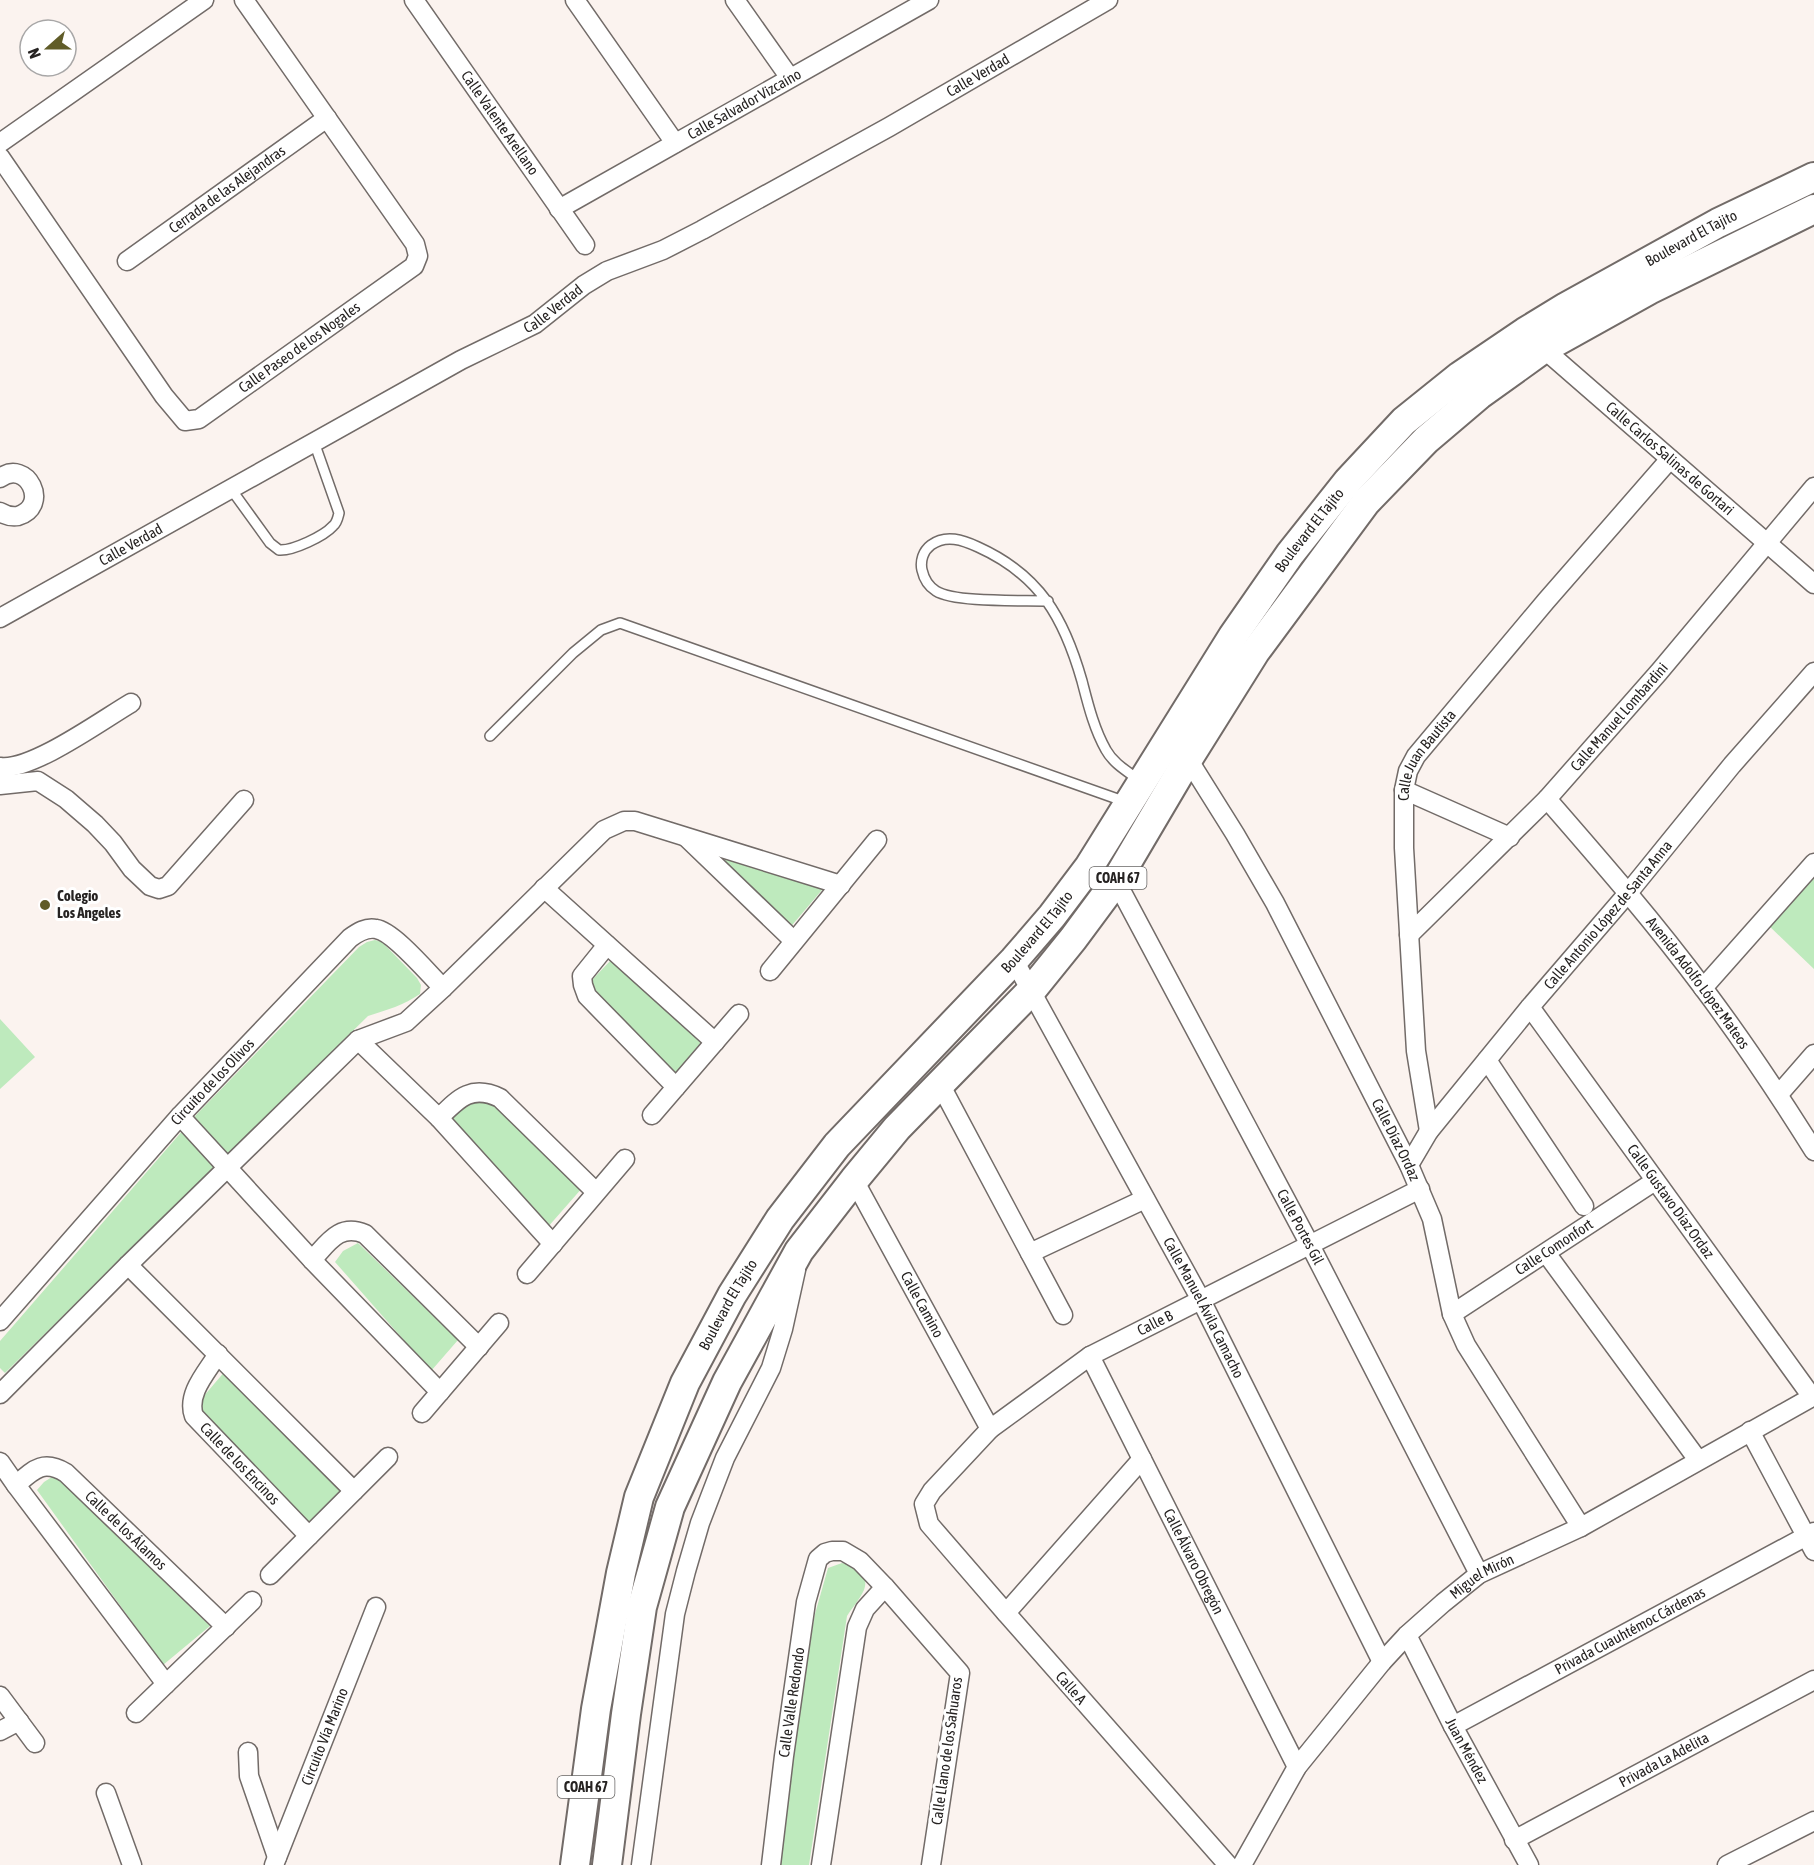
<svg xmlns="http://www.w3.org/2000/svg" width="1814" height="1865" font-family="'Asap Condensed',sans-serif">
  <rect width="100%" height="100%" fill="#fbf3ef"/>
  <path fill="#beeabd" d="M703,848L827,884L788,930Z
    M1814,873V969L1766,923Z
    M375,940L382,942L417,978L421,985L420,994C404,1005 387,1010 368,1016L5,1373L0,1368V1341L197,1114L359,947L367,942Z
    M611,960L706,1043L677,1079L594,994L591,981Z
    M0,1019L35,1057L0,1089Z
    M464,1100L492,1102L583,1187L547,1228L445,1118Z
    M358,1243L458,1340L431,1371L335,1262L343,1251Z
    M226,1370L347,1487L308,1525L202,1417L197,1404Z
    M55,1475L210,1626L163,1665L37,1490L44,1482Z
    M842,1563C854,1565 870,1575 864,1590C860,1599 852,1608 847,1616L809,1865H773L815,1614L828,1568Z"/>
  <g fill="none" stroke-linecap="round" stroke-linejoin="round">
    <g stroke="#726b68" stroke-width="12">
      <path id="service" d="M231,489L270,543L279,550C293,551 324,536 333,526C337,523 338,517 339,513L314,442
        M1048,601C1023,600 955,603 936,591C928,586 924,579 922,570C920,561 923,551 931,545C946,534 963,540 978,547C1040,575 1064,618 1082,681C1088,704 1094,729 1106,750C1113,763 1127,771 1139,780
        M490,736L573,653L601,630L620,623L1126,802"/>
    </g>
    <g stroke="#726b68" stroke-width="21">
      <g id="minor">
        <path id="s1" d="M414,0L585,245"/>
        <path d="M575,0L675,143"/>
        <path d="M735,0L790,78"/>
        <path d="M0,143L204,0"/>
        <path id="s2" d="M0,157L164,396L185,421L199,419L414,266L418,256L415,244L244,0"/>
        <path id="s3" d="M559,209L929,0"/>
        <path id="s4" d="M127,261L327,118"/>
        <path id="s5" d="M1537,343L1814,584"/>
        <path d="M0,478C27,458 51,506 18,516C12,517 5,515 0,512"/>
        <path id="s6" d="M0,618L461,360L535,324L584,285L607,271L663,250L702,230L889,127L1108,0"/>
        <path id="s7" d="M1188,759L1235,834L1275,903L1409,1165L1432,1219L1452,1314L1466,1345L1581,1527"/>
        <path d="M0,767C32,771 102,720 131,703"/>
        <path d="M0,785L38,781L66,799L95,824L113,843L132,869L150,886L159,889L168,886L244,800"/>
        <path d="M1404,790L1510,837"/>
        <path id="s8" d="M1547,799C1601,861 1655,923 1704,989C1743,1041 1779,1095 1814,1151"/>
        <path d="M687,838L794,941"/>
        <path id="s9" d="M1116,881L1310,1245L1479,1574"/>
        <path d="M544,888L715,1042"/>
        <path id="s10" d="M1409,935L1547,799L1659,672L1814,487"/>
        <path d="M607,945L582,976L583,985L587,996L676,1087"/>
        <path id="s11" d="M1014,960L1201,1300L1382,1662"/>
        <path d="M770,971L877,840"/>
        <path d="M1703,988L1814,863"/>
        <path id="s12" d="M1530,1007L1812,1397"/>
        <path d="M358,1040L439,1118L553,1244"/>
        <path d="M1487,1060L1584,1206"/>
        <path d="M940,1084L1063,1315"/>
        <path d="M1779,1094L1814,1054"/>
        <path d="M652,1115L739,1014"/>
        <path d="M180,1116L312,1260L440,1392"/>
        <path d="M439,1118C458,1099 471,1084 500,1098L596,1192"/>
        <path id="s13" d="M1429,1131L1416,1051L1404,848V790L1408,771L1416,756L1546,601L1670,459"/>
        <path id="s14" d="M1409,1165L1429,1131L1530,1007L1628,893L1732,765L1814,672"/>
        <path id="s15" d="M854,1180L990,1429"/>
        <path d="M1030,1253L1145,1199"/>
        <path d="M1546,1253L1698,1460"/>
        <path d="M312,1260C328,1243 339,1223 365,1234L479,1347"/>
        <path d="M128,1265L354,1491"/>
        <path d="M527,1274L625,1159"/>
        <path id="s16" d="M1452,1314L1655,1181"/>
        <path id="s17" d="M0,1321L180,1116L350,938C358,932 366,927 376,929C393,931 429,974 443,988"/>
        <path id="s18" d="M218,1354C207,1372 186,1394 194,1416L309,1536"/>
        <path id="s19" d="M1090,1356L1297,1767"/>
        <path d="M0,1394L128,1265L358,1040L406,1022L443,988L604,830L624,821H635L841,885"/>
        <path d="M422,1413L499,1323"/>
        <path d="M1750,1431L1814,1551"/>
        <path d="M0,1462L16,1485L166,1684"/>
        <path id="s20" d="M16,1485C33,1470 43,1459 66,1473L226,1627"/>
        <path d="M270,1575L388,1457"/>
        <path d="M1006,1613L1142,1459"/>
        <path id="s21" d="M1407,1635L1453,1726L1529,1865"/>
        <path d="M0,1696L35,1743"/>
        <path d="M136,1713L252,1601"/>
        <path id="s22" d="M1453,1726L1814,1532"/>
        <path d="M0,1731L19,1721"/>
        <path d="M248,1752L249,1776L277,1857"/>
        <path d="M106,1793L132,1865"/>
        <path id="s23" d="M1514,1840L1814,1680"/>
        <path id="s24" d="M274,1865L376,1607"/>
        <path d="M641,1865L675,1614L686,1571L700,1523L725,1458L771,1368L783,1329L796,1270"/>
        <path id="s25" d="M771,1865L784,1756L806,1602L818,1559L825,1553L832,1551H843L860,1561L885,1587L960,1673L931,1865"/>
        <path d="M821,1865L857,1627L865,1609L885,1587"/>
        <path id="s26" d="M1228,1865L1006,1613L929,1524L924,1504L932,1491L990,1429L1090,1356L1420,1189"/>
        <path id="s27" d="M1242,1865L1297,1767L1382,1662L1407,1635L1443,1603L1479,1574L1581,1527L1814,1396"/>
        <path d="M1727,1865L1814,1821"/>
      </g>
    </g>
    <g stroke="#726b68" stroke-width="32">
      <g id="primary">
        <path id="s28" d="M575,1865L596,1709L621,1573L639,1497L685,1383L732,1295L780,1219L837,1145L1014,960L1052,916L1089,867L1233,636L1290,554L1348,481L1404,421L1460,376L1525,332L1566,307L1718,223L1814,177"/>
        <path d="M607,1865L626,1714L642,1607L670,1507L727,1382L799,1251L854,1180L897,1128L1031,991L1073,939L1116,881L1188,759L1255,652L1366,502L1426,440L1479,395L1543,349L1649,290L1814,209"/>
      </g>
    </g>
    <use href="#service" stroke="#fff" stroke-width="9"/>
    <use href="#minor" stroke="#fff" stroke-width="18"/>
    <use href="#primary" stroke="#fff" stroke-width="28"/>
  </g>
  <circle fill="#605c28" stroke="#fff" stroke-width="2" cx="45" cy="905" r="6"/>
  <g text-anchor="middle" stroke-width="6" stroke-linejoin="round" paint-order="stroke">
    <g fill="#fff" stroke="#676564" stroke-width="1.5">
      <rect x="1089.5" y="867" width="57" height="22" rx="4.5"/>
      <rect x="557.5" y="1776" width="57" height="22" rx="4.5"/>
    </g>
    <g font-size="14" font-weight="bold" fill="#262322">
      <text x="1118" y="883">COAH 67</text>
      <text x="586" y="1792">COAH 67</text>
    </g>
    <g font-size="15" fill="#262322" stroke="#fff">
      <text dy="5" stroke="none"><textPath href="#s6" startOffset="1120">Calle Verdad</textPath></text>
      <text dy="5" stroke="none"><textPath href="#s3" startOffset="213">Calle Salvador Vizcaíno</textPath></text>
      <text dy="5" stroke="none"><textPath href="#s1" startOffset="150">Calle Valente Arellano</textPath></text>
      <text dy="5" stroke="none"><textPath href="#s4" startOffset="123">Cerrada de las Alejandras</textPath></text>
      <text dy="5" stroke="none"><textPath href="#s28" startOffset="2044">Boulevard El Tajito</textPath></text>
      <text dy="5" stroke="none"><textPath href="#s6" startOffset="634">Calle Verdad</textPath></text>
      <text dy="5" stroke="none"><textPath href="#s2" startOffset="460">Calle Paseo de los Nogales</textPath></text>
      <text dy="5" stroke="none"><textPath href="#s5" startOffset="176">Calle Carlos Salinas de Gortari</textPath></text>
      <text dy="5" stroke="none"><textPath href="#s28" startOffset="1558">Boulevard El Tajito</textPath></text>
      <text dy="5" stroke="none"><textPath href="#s6" startOffset="150">Calle Verdad</textPath></text>
      <text dy="5" stroke="none"><textPath href="#s10" startOffset="303">Calle Manuel Lombardini</textPath></text>
      <text dy="5" stroke="none"><textPath href="#s13" startOffset="384">Calle Juan Bautista</textPath></text>
      <text dy="5" stroke="none"><textPath href="#s14" startOffset="320">Calle Antonio López de Santa Anna</textPath></text>
      <text dy="5" stroke="none"><textPath href="#s28" startOffset="1072">Boulevard El Tajito</textPath></text>
      <text dy="5" stroke="none"><textPath href="#s8" startOffset="238">Avenida Adolfo López Mateos</textPath></text>
      <text dy="5" stroke="none"><textPath href="#s17" startOffset="320">Circuito de los Olivos</textPath></text>
      <text dy="5" stroke="none"><textPath href="#s7" startOffset="434">Calle Díaz Ordaz</textPath></text>
      <text dy="5" stroke="none"><textPath href="#s12" startOffset="240">Calle Gustavo Díaz Ordaz</textPath></text>
      <text dy="5" stroke="none"><textPath href="#s9" startOffset="392">Calle Portes Gil</textPath></text>
      <text dy="5" stroke="none"><textPath href="#s16" startOffset="122">Calle Comonfort</textPath></text>
      <text dy="5" stroke="none"><textPath href="#s28" startOffset="586">Boulevard El Tajito</textPath></text>
      <text dy="5" stroke="none"><textPath href="#s15" startOffset="142">Calle Camino</textPath></text>
      <text dy="5" stroke="none"><textPath href="#s11" startOffset="396">Calle Manuel Ávila Camacho</textPath></text>
      <text dy="5" stroke="none"><textPath href="#s26" startOffset="771">Calle B</textPath></text>
      <text dy="5" stroke="none"><textPath href="#s18" startOffset="135">Calle de los Encinos</textPath></text>
      <text dy="5" stroke="none"><textPath href="#s20" startOffset="140">Calle de los Álamos</textPath></text>
      <text dy="5" stroke="none"><textPath href="#s19" startOffset="230">Calle Álvaro Obregón</textPath></text>
      <text dy="5" stroke="none"><textPath href="#s27" startOffset="380">Miguel Mirón</textPath></text>
      <text dy="5" stroke="none"><textPath href="#s22" startOffset="201">Privada Cuauhtémoc Cárdenas</textPath></text>
      <text transform="translate(1071 1688) rotate(49)" y="5">Calle A</text>
      <text dy="5" stroke="none"><textPath href="#s25" startOffset="164">Calle Valle Redondo</textPath></text>
      <text dy="5" stroke="none"><textPath href="#s24" startOffset="138">Circuito Vía Marino</textPath></text>
      <text transform="translate(947 1751) rotate(-82)" y="5">Calle Llano de los Sahuaros</text>
      <text dy="5" stroke="none"><textPath href="#s21" startOffset="130">Juan Méndez</textPath></text>
      <text dy="5" stroke="none"><textPath href="#s23" startOffset="170">Privada La Adelita</textPath></text>
    </g>
    <g font-size="15" font-weight="bold" fill="#262322" stroke="#fff" text-anchor="start">
      <text x="57" y="901">Colegio<tspan x="57" dy="17">Los Angeles</tspan></text>
    </g>
  </g>
  <g transform="translate(48 48) rotate(249)"><circle r="28" fill="#ffffff" stroke="#a8a7a7" stroke-width="1.5"/>
  <path d="M0-4.5L10 22L0 15L-10 22Z" fill="#605c28"/>
  <text y="-9" font-size="16" font-weight="bold" text-anchor="middle" fill="#262322">N</text>
  </g>
</svg>
